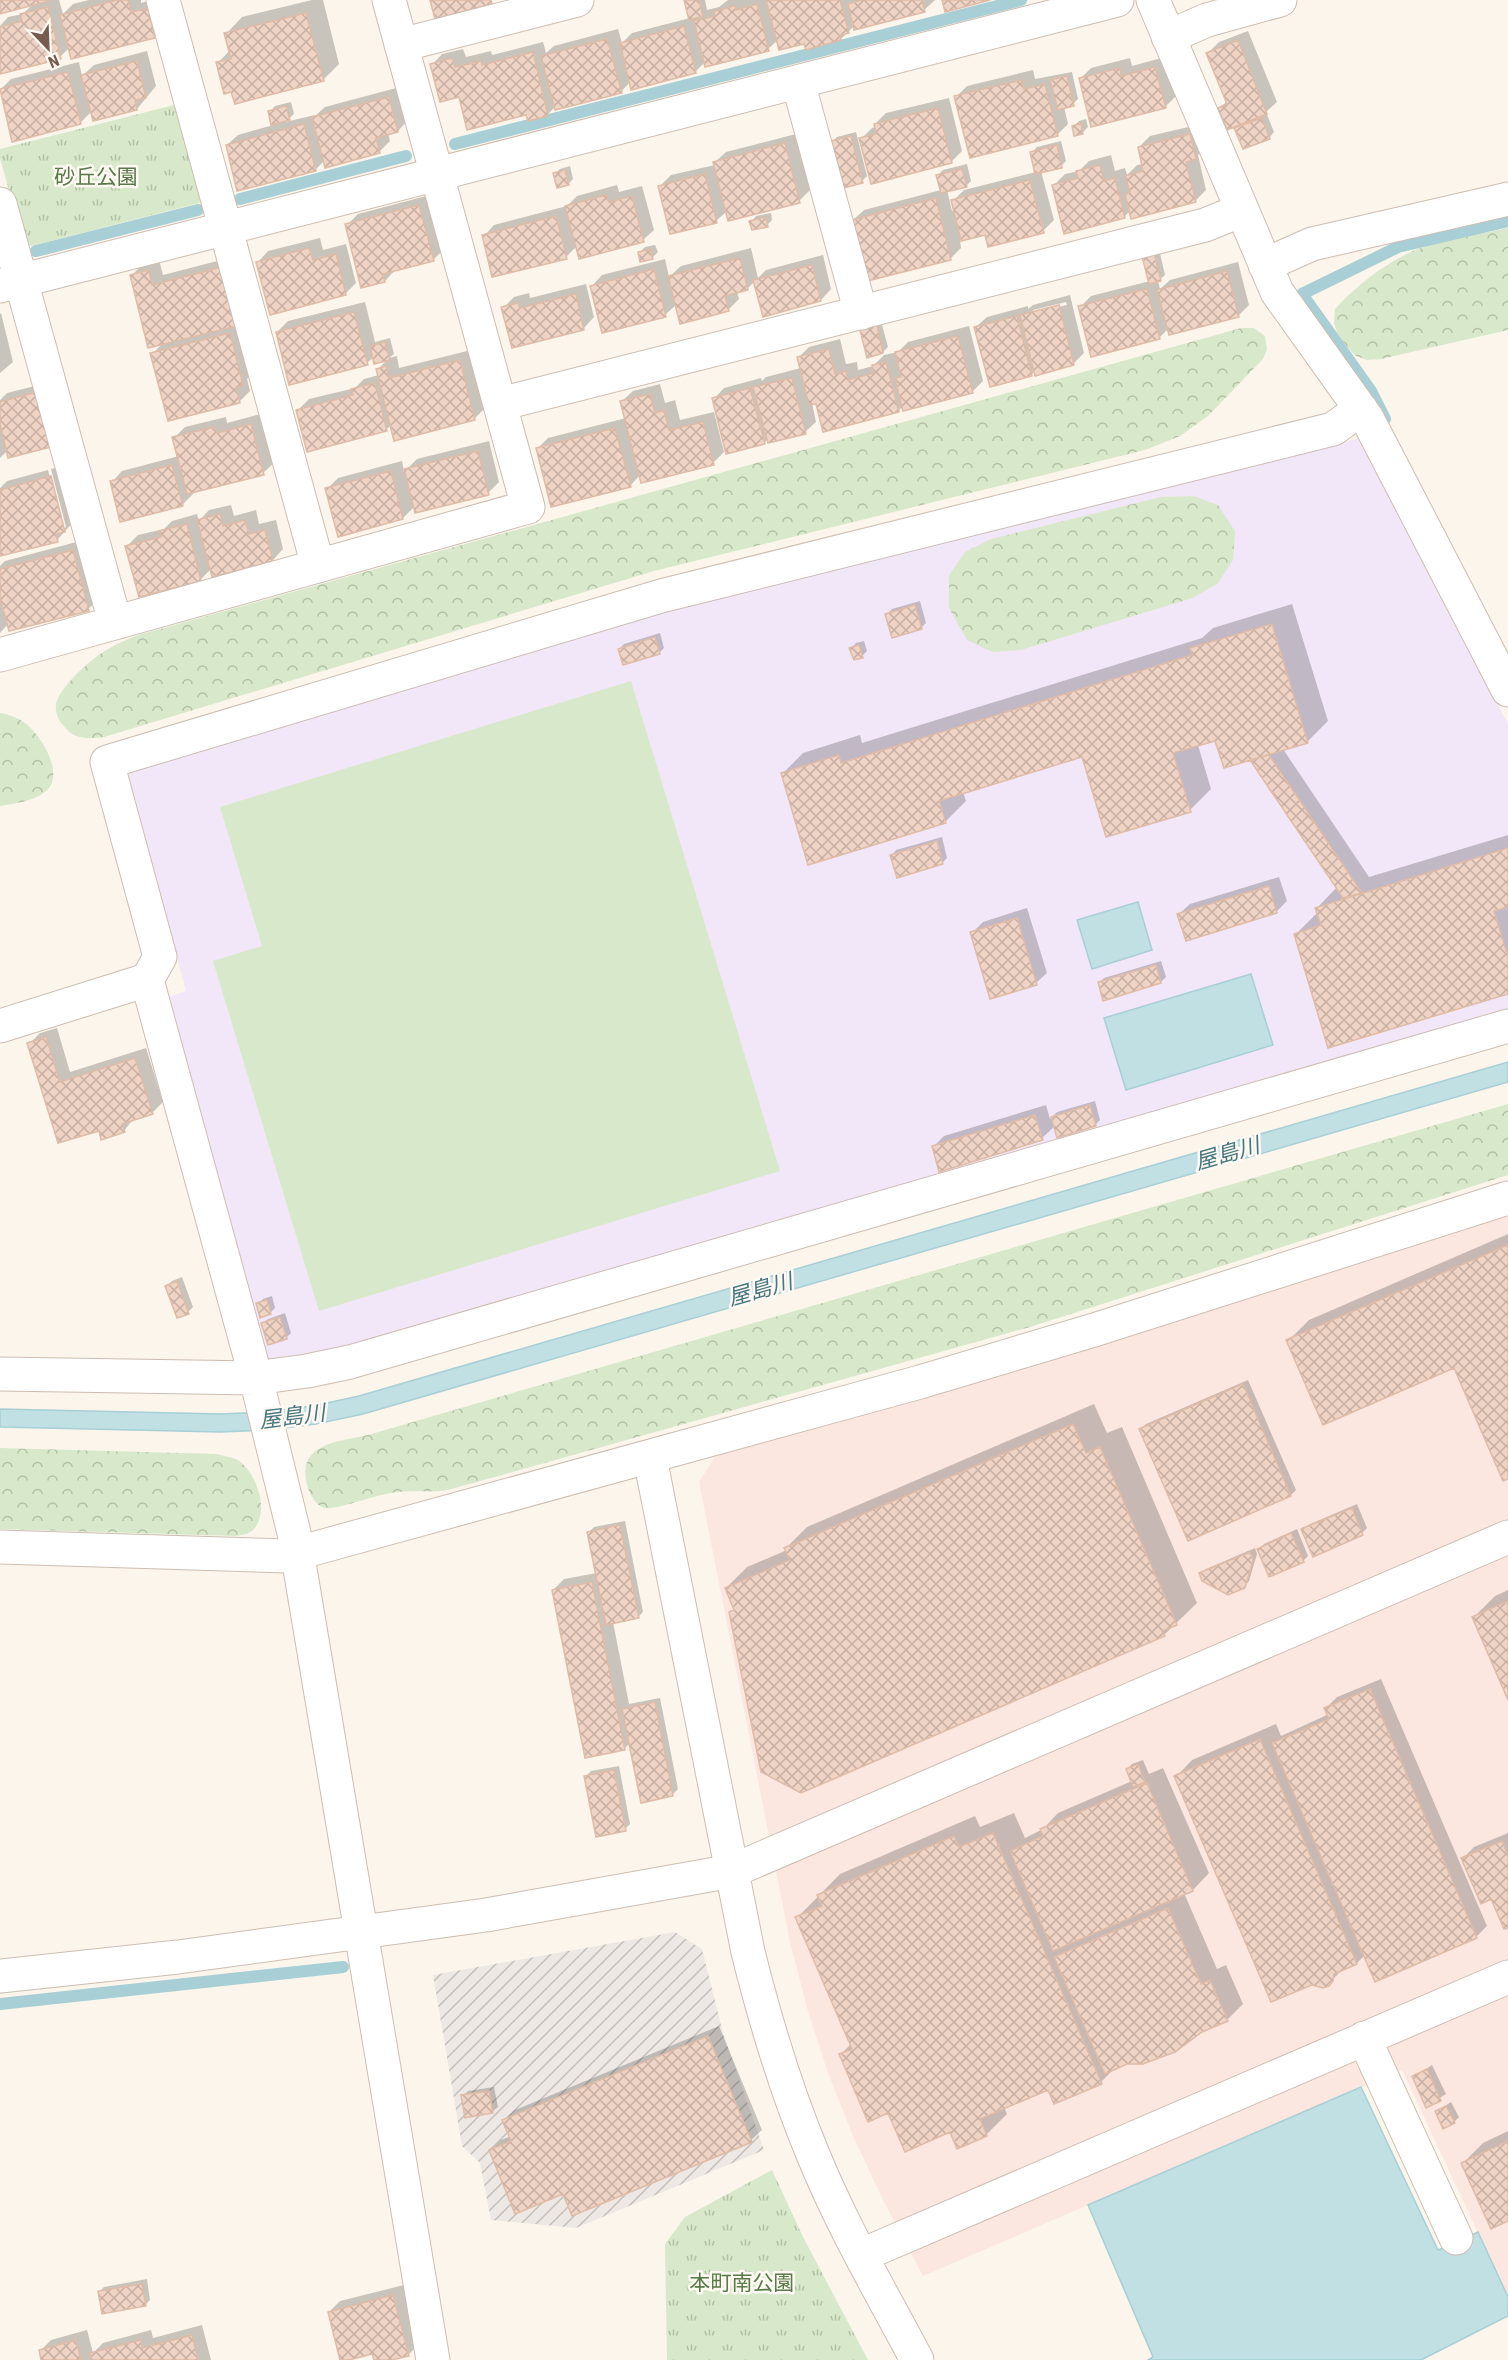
<svg xmlns="http://www.w3.org/2000/svg" width="1508" height="2360" font-family="'Roboto Condensed','Noto Sans JP',sans-serif">
  <defs>
    <pattern id="industrial-furrows" width="10" height="10" patternUnits="userSpaceOnUse" patternTransform="scale(1.5)"><rect width="10" height="10" fill="#ede8e3"/><path d="M-1 1l2-2M0 10L10 0M9 11l2-2" fill="none" stroke="#c5bfba"/></pattern>
    <pattern id="forest-crowns" width="20" height="18" patternUnits="userSpaceOnUse" patternTransform="scale(1.5)"><rect width="20" height="18" fill="#d7e9ca"/><path d="M2 6a3 3 0 1 1 6 0M12 15a3 3 0 1 1 6 0" fill="none" stroke="#b3c0a6"/></pattern>
    <pattern id="park-tufts" width="24" height="20" patternUnits="userSpaceOnUse" patternTransform="scale(1.5)"><rect width="24" height="20" fill="#d7e9ca"/><path d="M3 7l-1-3M5 7V3M7 7l1-3M15 17l-1-3M17 17v-4M19 17l1-3" fill="none" stroke="#b3c0a6"/></pattern>
    <pattern id="building-cross-hatch" width="8" height="8" patternUnits="userSpaceOnUse" patternTransform="scale(1.5)"><rect width="8" height="8" fill="#efd4c5"/><path d="M0 0l8 8M0 8l8-8" fill="none" stroke="#c6afa2"/></pattern>
  </defs>
  <rect width="100%" height="100%" fill="#fbf5eb"/>
  <path fill="#fbe7e0" d="M1508,1214V2297L1402,2070L923,2276L882,2198L853,2136L828,2073L807,2008L790,1942L699,1482L716,1455Z"/>
  <path fill="url(#industrial-furrows)" d="M675,1932L702,1949L723,2033L764,2150L576,2228L491,2220L480,2163L462,2146L433,1975Z"/>
  <path fill="#f2e7f8" d="M1360,438L1508,724V1013L347,1350L266,1365L165,998L186,991L126,773L665,610Z"/>
  <path fill="url(#forest-crowns)" d="M1508,228V330L1381,359L1367,360L1356,356L1348,348L1338,335L1334,323L1335,309C1356,286 1384,264 1413,251C1442,239 1477,235 1508,228Z
    M1241,328H1254L1265,336L1267,350L1262,360L1208,416L1180,436L1145,450L654,571L104,737C87,739 74,740 63,725C58,720 55,712 56,704C60,686 94,656 110,648C118,643 127,640 135,636Z
    M1194,496L1218,505L1235,531L1233,560L1218,583L1193,598L1021,650L992,652L967,640L949,608V575L965,552L991,539L1161,497Z
    M0,713C7,714 16,717 22,721C40,732 67,775 45,792C32,802 15,803 0,806Z
    M1508,1104V1175L1030,1327L448,1490C429,1493 414,1490 397,1492C382,1494 367,1499 353,1503C344,1505 334,1509 325,1508C316,1506 311,1496 308,1488C294,1444 337,1442 368,1435Z
    M0,1448L217,1454C223,1456 230,1457 236,1459C256,1470 271,1512 253,1530C249,1534 241,1535 235,1536L0,1529Z"/>
  <path fill="url(#park-tufts)" d="M178,104L203,195L199,203L31,246L23,241L0,158V149Z
    M772,2170L803,2237L868,2360H667L665,2244L685,2217Z"/>
  <path fill="#d7e9ca" d="M631,681L780,1171L319,1311L213,961L262,946L220,807Z"/>
  <path fill="#c0e0e4" stroke="#a7cfd5" stroke-width="1.5" d="M1138,902L1152,950L1092,969L1077,920Z
    M1251,974L1273,1045L1126,1090L1104,1018Z
    M1508,1062V1082L363,1414L316,1424L269,1430L221,1432L0,1427V1409L220,1414L267,1412L313,1406L359,1396Z
    M1361,2087L1438,2250L1478,2232L1508,2297V2316L1421,2360H1148L1153,2357L1088,2205Z"/>
  <path fill="#0003" fill-rule="evenodd" d="M0,0H59L63,14L73,4L89,0H141V3L152,0L165,25L154,36L70,47L60,57L0,73V26L8,17L23,14L33,4L0,12Z
    M312,0H323L339,64L323,80L232,90L218,63L230,50L226,34L242,17Z
    M686,0H705L707,10L719,7L728,0H935L924,10L855,25L841,39L778,40L768,49L705,62L695,72L631,81L621,92L555,107L548,114L527,113L461,95L432,65L442,54L463,49L466,57L491,51L492,55L543,42L546,53L554,46L618,29L622,43L632,33L690,18Z
    M1248,31L1277,102L1266,112L1274,132L1269,138L1236,129L1243,122L1220,108L1227,101L1208,53L1219,42Z
    M147,51L156,86L137,109L92,111L80,123L13,140L0,90L11,79L79,62L82,76L94,65Z
    M1165,57L1176,96L1165,107L1080,79L1091,68L1130,58L1132,66Z
    M1033,70L1035,79L1072,72L1078,99L1073,104L1064,107L1068,124L1057,135L956,97L967,86Z
    M400,87L408,120L398,131L388,133L390,141L379,152L325,160L315,170L227,145L238,135L273,125L270,112L275,106L291,102L294,114L285,122L315,115V116L325,107Z
    M949,98L962,151L951,162L861,139L872,128L876,127L875,124L886,113Z
    M1086,119L1088,127L1083,132L1076,134L1074,126L1079,121Z
    M1201,124L1206,147L1198,155L1206,190L1195,201L1131,210L1124,217L1054,185L1065,174L1079,171L1089,161L1111,155L1115,171L1125,168L1127,175L1137,165L1143,164L1139,147L1150,136Z
    M856,132L867,176L862,181L832,142L837,137Z
    M796,134L810,190L799,201L727,211L716,221L660,186L671,175L715,165V162L726,152Z
    M1061,141L1066,161L1061,166L1041,171L1054,220L1043,231L986,233L960,240L961,248L951,258L868,279L853,220L864,210L941,190L938,175L943,170L967,164L971,181L966,186L947,190L952,211L955,210L953,201L964,190L1036,172L1032,152L1037,147Z
    M570,166L573,179L568,184L555,174L560,169Z
    M617,185L619,192L642,186L654,230L643,240L577,246L566,257L484,236L494,225L567,206L577,196Z
    M430,195L444,249L433,260L395,270L385,281L347,225L358,214Z
    M771,213L772,220L767,225L751,222L756,216Z
    M320,238L323,250L346,244L356,283L345,294L258,262L268,251Z
    M655,245L658,252L653,257L641,260L640,252L645,247Z
    M751,248L758,278L766,270L823,255L831,289L821,300L755,281L747,289L737,292L739,299L728,310L677,304L665,315L592,286L602,275L665,259L669,277L681,266Z
    M1159,249L1165,275L1158,281L1160,289L1170,280L1238,262L1249,305L1238,316L1169,328L1159,338L1080,307L1091,296L1150,281L1144,257Z
    M233,257L253,373L247,379L250,391L239,402L152,354L163,343L131,276L142,265L159,260L163,275Z
    M586,284L594,317L584,328L503,308L514,297L529,293L530,298Z
    M1070,295L1084,353L1073,364L1036,370L1031,375L976,327L987,317L1028,306V309L1033,305ZM1066,302L1067,305L1033,313V310Z
    M365,302L375,342L390,338L394,354L389,358L397,356L399,368L471,350L485,408L474,419L391,425L386,430L298,410L309,399L355,388L364,379L379,375L377,370L388,359L374,357L367,363L277,332L288,321Z
    M1,313L13,362L0,373V314Z
    M881,321L888,347L883,352L862,331L867,326Z
    M969,326L983,381L972,392L904,406L898,411L812,403L816,422L805,432L768,439L764,443L714,399L724,388L761,378L762,381L766,377L801,368L798,358L809,347L840,339L846,364L857,362L858,370L873,366L884,355L898,352L908,342Z
    M47,383L8,450L0,458V400L7,393Z
    M660,384L665,403L675,400L680,420L714,412L724,452L713,463L640,475L630,486L537,449L548,438L626,418L622,401L633,391Z
    M261,414L274,463L263,473L192,492L193,494L182,505L112,482L122,471L179,456L174,438L185,427L226,417L227,423Z
    M489,441L499,482L488,493L415,506L403,518L327,489L338,478L402,461L404,472L417,459Z
    M62,466L75,520L57,540L0,555V488L7,481L48,470L63,529L66,527L51,469Z
    M231,505L234,516L256,510L259,524L276,520L283,549L273,560L211,569L200,580L127,546L138,535L164,529L172,521L197,514L199,521L209,510Z
    M84,540L99,599L88,609L8,624L0,633V566L5,561Z
    M920,601L926,623L921,628L887,614L892,609Z
    M1292,604L1328,721L1307,742L1283,749L1369,877L1508,835V992L1296,934L1317,913V908L1337,887L1251,759L1216,739L1198,745L1211,789L1190,810L1083,756L963,792L966,801L945,822L782,774L803,753L860,735L862,743L1202,638L1213,628Z
    M660,633L664,648L659,653L619,649L624,644Z
    M864,641L867,651L862,656L851,648L856,643Z
    M942,837L947,858L942,863L891,856L896,850Z
    M1279,877L1287,901L1276,912L1179,914L1190,904Z
    M1027,908L1047,973L1036,983L972,933L983,922Z
    M1161,961L1166,977L1161,982L1099,983L1104,978Z
    M57,1028L70,1072L146,1048L163,1102L152,1113L134,1118L124,1131L100,1129L59,1141L29,1044L40,1033Z
    M1095,1101L1100,1120L1095,1125L1055,1126L1042,1138L933,1147L944,1136L1046,1105L1050,1119L1057,1112Z
    M1508,1234V1477L1455,1366L1288,1341L1309,1320Z
    M182,1277L193,1307L188,1312L178,1316L167,1286L172,1281Z
    M272,1296L275,1308L270,1313L258,1304L263,1299Z
    M285,1313L291,1333L286,1338L263,1324L268,1319Z
    M1248,1380L1296,1490L1291,1495L1141,1429L1146,1424Z
    M1094,1404L1107,1433L1122,1427L1197,1603L1164,1635L731,1613L735,1608L726,1588L747,1567L787,1550L786,1548L807,1527Z
    M1357,1504L1367,1528L1362,1533L1303,1530L1308,1525Z
    M625,1521L643,1612L638,1617L613,1622L629,1704L660,1698L678,1789L673,1794L642,1801L631,1742L625,1748L553,1590L564,1579L597,1573L589,1532L594,1527Z
    M1297,1529L1308,1556L1303,1561L1259,1549L1264,1544Z
    M1255,1548L1257,1554L1249,1581L1244,1587L1201,1574L1206,1569Z
    M1508,1590V1697L1474,1617L1495,1596Z
    M1381,1679L1487,1926L1477,1936L1376,1980L1365,1955L1357,1963L1343,1969L1332,1980L1312,1983L1176,1777L1192,1760L1276,1724L1281,1736L1329,1714L1326,1708L1337,1697Z
    M1143,1760L1149,1774L1163,1768L1209,1873L1193,1890L1184,1893L1217,1969L1226,1965L1243,2004L1227,2020L1115,2068L1101,2082L1049,2088L1004,2107L1007,2114L986,2135L951,2130L889,2111L840,2055L851,2044L797,1918L840,1874L975,1816L980,1827L1014,1813L1025,1838L1043,1829L1058,1813L1132,1781L1127,1769L1132,1764Z
    M619,1766L630,1824L625,1829L586,1776L591,1771Z
    M1508,1833V1926L1492,1897L1463,1858L1474,1847Z
    M719,2026L762,2130L751,2140L564,2192L491,2150L501,2140L511,2136L504,2120L515,2110Z
    M1432,2065L1446,2094L1427,2106L1414,2077Z
    M494,2087L498,2107L492,2112L463,2096L468,2091Z
    M1451,2102L1459,2117L1454,2122L1437,2111Z
    M1508,2131V2219L1462,2164L1483,2143Z
    M147,2279L150,2300L145,2305L99,2292L104,2287Z
    M404,2285L419,2344L408,2355L386,2360H375L373,2352L341,2360L329,2312L340,2301Z
    M202,2325L211,2360H43L40,2351L51,2340L87,2330L93,2353L103,2343L151,2330L153,2338Z"/>
  <g fill="none" stroke-linecap="round" stroke-linejoin="round">
    <path stroke="#a7cfd5" stroke-width="12" d="M455,144L1021,0
      M240,199L406,156
      M36,251L198,210
      M1385,419L1371,391L1302,294L1398,247L1508,221
      M0,2004L343,1967"/>
  </g>
  <path fill="url(#building-cross-hatch)" stroke="#e0bba6" stroke-width="1.5" d="M0,0H49V1L0,14Z
    M117,0H128L131,12L148,8L155,38L71,59L60,15Z
    M430,0H491L492,4L435,19Z
    M684,0H699L703,16L689,20Z
    M766,0H840L849,33L840,35L841,40L806,50L804,44L779,50Z
    M861,0H922L925,12L854,30L848,4Z
    M942,0H990L945,12Z
    M757,4L769,51L705,67L694,21L715,16L714,11L735,6L736,10Z
    M48,7L61,59L0,74V27L22,21L20,14Z
    M306,13L324,81L235,104L231,92L224,94L216,62L231,59L224,33Z
    M684,26L696,73L631,90L620,43Z
    M607,39L622,93L555,110L541,56Z
    M1238,40L1267,114L1227,130L1218,108L1227,104L1206,53Z
    M533,52L548,116L528,121L526,115L467,130L459,97L440,102L430,64L452,58L455,67L481,61L482,65Z
    M137,61L146,98L135,100L137,110L93,121L81,75Z
    M1155,67L1166,108L1091,127L1079,78L1120,68L1121,76Z
    M68,72L81,124L12,142L0,89Z
    M1067,76L1074,106L1058,110L1050,80Z
    M1022,80L1024,89L1045,84L1058,136L970,158L954,96Z
    M389,97L398,132L376,138L380,153L325,168L312,117Z
    M286,106L290,120L271,125L268,111Z
    M938,108L952,163L871,184L859,138L876,134L874,124Z
    M1262,118L1270,139L1243,149L1234,128Z
    M1081,123L1083,134L1074,136L1072,126Z
    M304,124L316,171L237,191L226,145Z
    M1190,134L1196,159L1186,162L1196,202L1131,219L1125,194L1130,192L1125,176L1143,171L1138,147Z
    M851,136L863,183L843,188L831,141Z
    M785,143L800,203L728,221L713,162Z
    M1057,145L1062,168L1035,174L1030,152Z
    M1100,165L1104,181L1115,178L1125,218L1064,234L1052,185L1078,178L1076,171Z
    M962,169L967,187L941,193L936,175Z
    M565,170L569,185L557,188L553,173Z
    M705,174L717,223L670,234L658,186Z
    M1030,180L1044,233L988,247L985,235L961,241L951,200Z
    M606,195L609,202L632,196L644,242L579,259L565,206Z
    M936,198L951,260L867,281L852,220Z
    M419,205L434,261L383,274L385,282L361,288L345,224Z
    M556,216L567,259L492,277L482,235Z
    M766,217L768,227L752,230L749,221Z
    M309,248L313,260L336,254L346,295L270,315L256,262Z
    M650,249L653,259L640,262L638,252Z
    M1154,253L1161,281L1149,284L1142,256Z
    M740,258L748,290L725,296L729,311L680,324L668,276Z
    M812,265L821,301L763,317L753,280Z
    M222,267L237,326L148,348L130,275L149,270L152,285Z
    M654,269L666,317L602,333L590,286Z
    M1227,271L1239,317L1169,335L1157,290Z
    M1147,289L1160,339L1091,357L1078,306Z
    M576,294L584,330L512,348L501,307L518,303L520,308Z
    M1059,305L1074,365L1035,376L1020,315Z
    M354,312L368,365L289,385L276,332Z
    M1017,316L1032,376L990,387L974,327Z
    M877,325L883,353L867,358L860,330Z
    M230,333L243,385L236,387L240,403L168,421L150,353Z
    M958,336L973,393L903,411L895,378L901,377L895,352Z
    M385,342L390,360L374,364L370,346Z
    M829,349L835,374L846,371L848,380L874,373L872,365L886,362L899,412L823,432L816,404L809,405L797,357Z
    M460,360L475,420L394,441L376,369L386,366L389,378Z
    M792,378L806,434L768,443L753,387Z
    M375,383L387,431L307,452L296,410L353,395L351,389Z
    M750,388L765,444L726,454L712,398Z
    M37,392L51,447L8,458L0,424V402Z
    M650,394L655,413L664,410L669,430L703,422L714,465L641,483L620,401Z
    M251,424L264,475L187,494L172,437L215,427L217,433Z
    M615,428L631,487L551,507L536,448Z
    M478,451L489,495L415,513L404,469Z
    M172,465L183,506L120,522L110,481Z
    M391,471L403,519L338,537L325,488Z
    M51,476L65,532L56,534L58,542L0,556V490Z
    M220,514L223,526L245,520L249,534L265,530L273,561L212,577L197,520Z
    M187,524L201,581L139,597L125,546L161,537L159,531Z
    M73,550L89,611L9,631L0,598V569Z
    M915,605L922,629L892,638L885,614Z
    M1272,624L1308,743L1224,768L1215,741L1173,753L1191,812L1106,837L1082,757L939,801L946,823L808,865L781,773L839,755L841,763L1192,655L1190,648Z
    M655,637L660,654L623,665L618,649Z
    M859,645L863,658L854,660L849,648Z
    M1269,755L1362,893L1343,898L1250,760Z
    M937,841L943,864L897,878L890,855Z
    M1508,848V907L1494,911L1508,957V994L1328,1048L1294,934L1321,925L1315,908Z
    M1269,886L1277,913L1186,941L1177,914Z
    M1017,918L1037,985L990,999L970,932Z
    M1156,965L1161,983L1103,1001L1098,982Z
    M46,1037L60,1082L135,1058L153,1114L122,1124L125,1132L101,1140L99,1131L58,1143L27,1043Z
    M1090,1105L1096,1126L1057,1138L1051,1117Z
    M1035,1115L1043,1140L939,1172L932,1146Z
    M1508,1245V1479L1503,1481L1454,1368L1323,1425L1286,1340Z
    M177,1281L189,1314L177,1318L165,1286Z
    M267,1300L271,1314L260,1318L256,1303Z
    M280,1317L287,1339L268,1345L261,1323Z
    M1243,1384L1291,1496L1188,1541L1139,1429Z
    M1073,1424L1086,1453L1100,1447L1177,1625L1162,1631L1165,1636L801,1793L761,1772L729,1612L734,1610L725,1588L790,1560L784,1548Z
    M1352,1508L1363,1535L1313,1557L1301,1529Z
    M620,1525L639,1618L606,1625L587,1532Z
    M1291,1533L1304,1562L1269,1577L1257,1549Z
    M1250,1552L1253,1560L1245,1588L1228,1595L1202,1581L1199,1573Z
    M592,1582L625,1750L585,1758L552,1590Z
    M1508,1601V1700L1472,1617Z
    M1370,1689L1477,1938L1375,1982L1272,1743L1329,1719L1324,1708Z
    M655,1702L673,1796L641,1803L622,1709Z
    M1260,1739L1357,1964L1334,1974L1333,1981L1329,1986L1323,1988L1312,1985L1271,2002L1174,1776Z
    M1138,1764L1145,1782L1133,1787L1126,1769Z
    M614,1770L626,1831L596,1837L584,1776Z
    M1147,1783L1193,1891L1053,1951L1010,1851L1043,1836L1040,1829Z
    M993,1833L1102,2084L1054,2104L1048,2090L980,2119L987,2136L957,2149L950,2132L905,2152L888,2113L868,2122L839,2054L852,2049L795,1917L822,1906L817,1895L954,1836L959,1847Z
    M1502,1841L1508,1856V1928L1504,1929L1491,1899L1481,1904L1461,1858Z
    M1168,1908L1201,1984L1210,1980L1228,2021L1202,2032L1175,2052L1143,2064H1127L1105,2074L1054,1957Z
    M708,2036L752,2142L572,2216L563,2194L515,2214L489,2150L511,2141L502,2120Z
    M1427,2069L1441,2101L1426,2108L1412,2076Z
    M489,2091L493,2113L465,2118L461,2095Z
    M1446,2106L1455,2123L1443,2129L1435,2111Z
    M1508,2141V2221L1491,2229L1461,2163Z
    M142,2284L146,2306L102,2314L98,2291Z
    M393,2295L409,2356L392,2360H374L372,2354L349,2360H340L328,2312Z
    M192,2335L198,2360H92L90,2353L141,2340L142,2348Z
    M76,2340L81,2360H41L39,2350Z"/>
  <g fill="none" stroke-linecap="round" stroke-linejoin="round">
    <g stroke="#cdbdb1" stroke-width="35">
      <path id="minor" d="M163,0L318,566
        M1153,0L1277,292L1367,418L1508,690
        M1168,37L1207,20L1280,0
        M401,45L577,0
        M798,82L861,313
        M0,204L115,622
        M1265,265L1312,244L1508,199
        M0,286L1117,0
        M500,404L1205,225L1242,210
        M0,655L528,507L389,0
        M147,980L256,1378L294,1533L433,2360
        M0,1026L147,980L160,957L107,762L661,596L1333,429L1361,409
        M0,1374L256,1378L307,1371L350,1362L1508,1026
        M650,1458L748,1952C765,2020 785,2087 812,2152C841,2224 881,2292 917,2360
        M0,1547L287,1556L920,1382L1094,1330L1508,1198
        M0,1976L178,1957L486,1915L732,1871L1508,1537
        M1364,2038L1456,2238
        M862,2255L1508,1977"/>
    </g>
    <use href="#minor" stroke="#fff" stroke-width="33"/>
  </g>
  <g text-anchor="middle" stroke-width="5" stroke-linejoin="round" paint-order="stroke">
    <g font-size="21" fill="#587a48" stroke="#fef9f2">
      <text x="96" y="184">砂丘公園</text>
      <text x="742" y="2290">本町南公園</text>
    </g>
    <g font-size="22" font-style="italic" fill="#47777f" stroke="#fef9f2">
      <text transform="translate(1227 1153) rotate(-16)" y="8">屋島川</text>
      <text transform="translate(760 1289) rotate(-16)" y="8">屋島川</text>
      <text transform="translate(292 1416) rotate(-7)" y="8">屋島川</text>
    </g>
  </g>
  <g transform="translate(48 48) rotate(157)" stroke="#fef9f2" stroke-width="4.5" paint-order="stroke">
  <path d="M0-4.5L10 22L0 15L-10 22Z" fill="#755c4f"/>
  <text y="-9" font-size="16" font-weight="bold" text-anchor="middle" fill="#755c4f">N</text>
  </g>
</svg>
